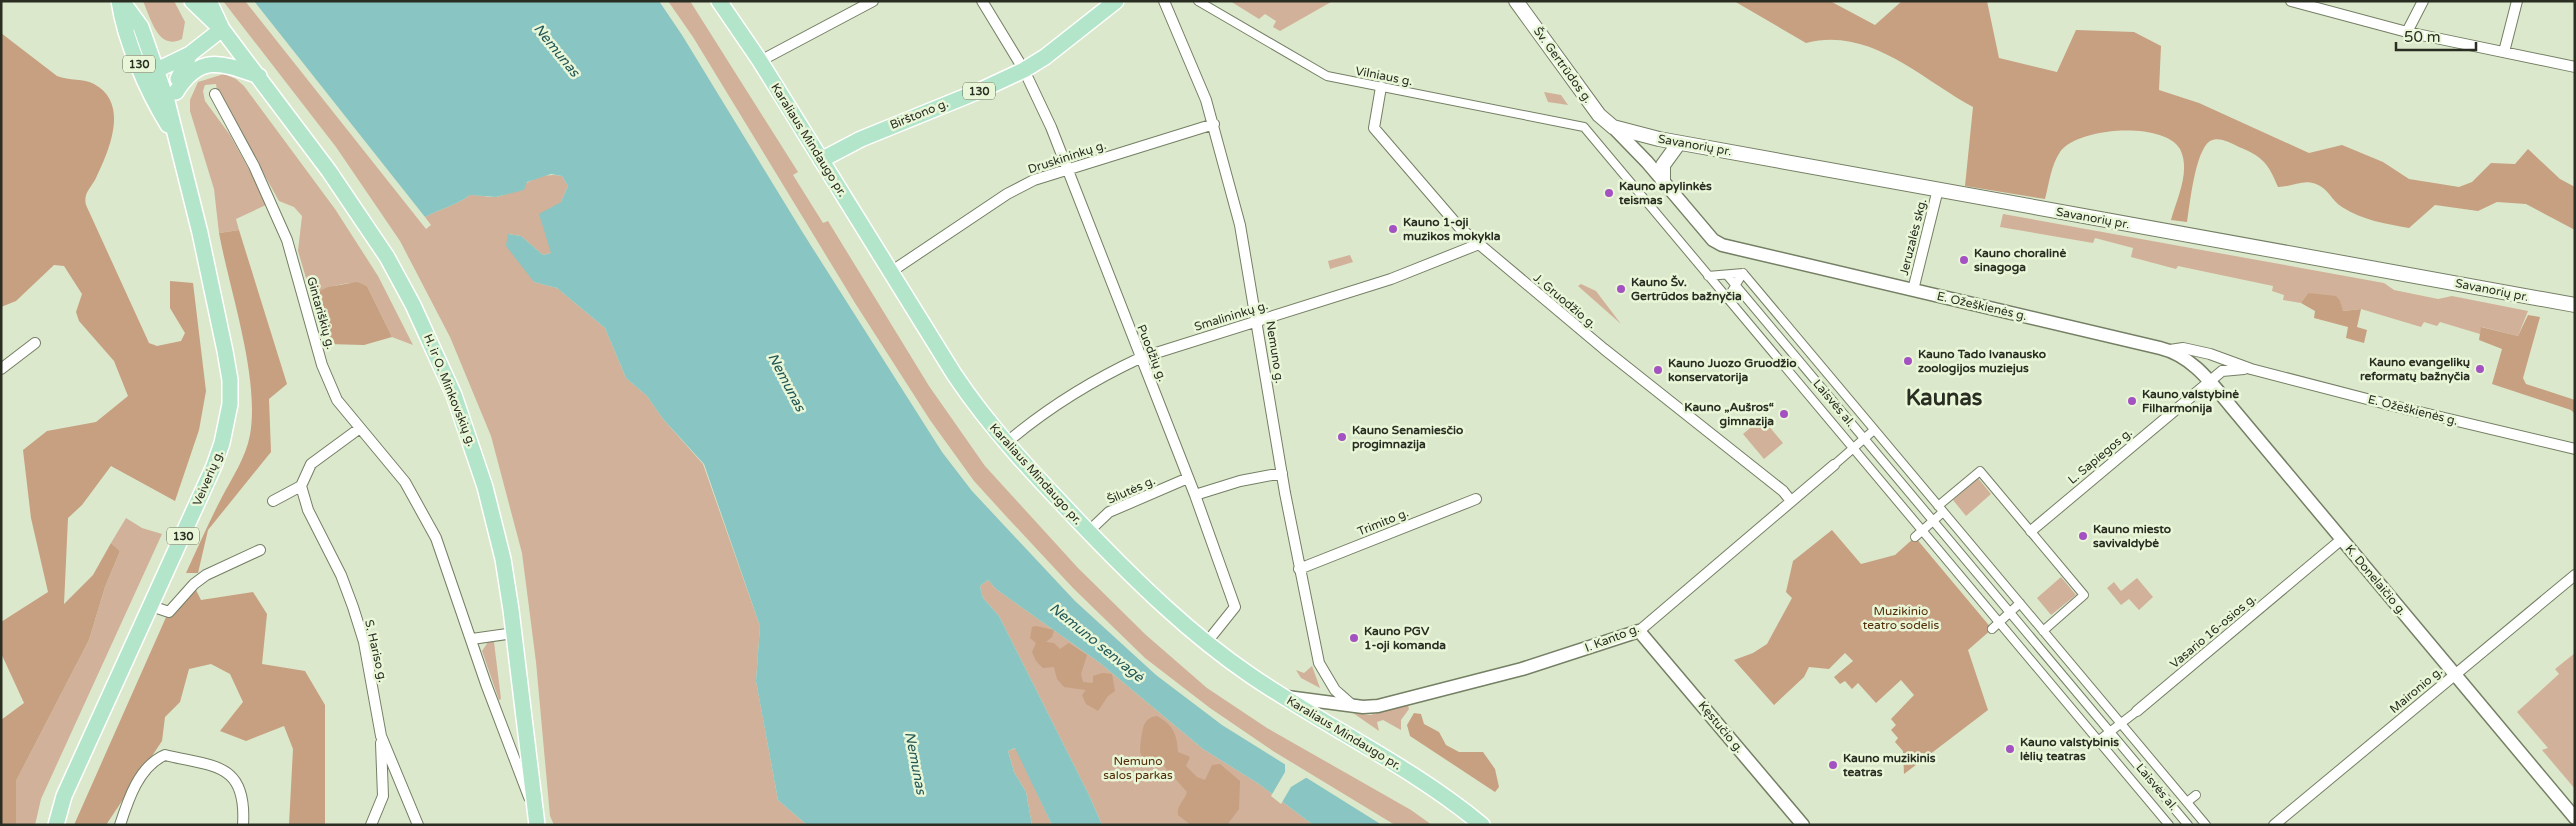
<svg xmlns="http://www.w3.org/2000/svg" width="2576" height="826" font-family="'Varela Round',sans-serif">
  <rect width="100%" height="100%" fill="#dce8cb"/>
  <path fill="#d1b199" d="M143,1H174L185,22L182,39C158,51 151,19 143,1Z
    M223,1H245L426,229L431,225L425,217C442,208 455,206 470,195C478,195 487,197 494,197C517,195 533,170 562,176L568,186L561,202L551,253L543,255L521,236L508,234L534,282L557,288L605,328L626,378L647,396L663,419L703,464L760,626L756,681L778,800L807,825H554L550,816L536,662L522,553L491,436L450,337L400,241L336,147Z
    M668,1H690L798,172L793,175L823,223L828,221L929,386L985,466L1078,568L1146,635L1207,688L1267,728L1411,810L1432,825H1395L1273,751L1210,708L1145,658L1073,588L1005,515L974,481L930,420L855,303L693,37Z
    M1230,1H1331V2L1280,31L1273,27L1276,21L1265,14L1259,19Z
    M224,74L236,79L244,86L335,209L378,276L413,345L392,337L367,286C348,279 329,287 311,295L298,251L302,216L294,207L279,201L217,90L216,84L205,85L203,91L205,101L230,135L268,204L236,219L239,230L219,233L214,189L190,111V100L198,82Z
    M1544,92L1561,95L1568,105L1548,102Z
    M2003,214L2384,283L2394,290L2438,299L2452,296L2528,311L2518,336L2482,327L2480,334L2440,322L2437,326L2424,322L2421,327L2361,309L2342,311L2340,302L2308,293L2301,303L2283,300L2284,295L2272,291L2273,286L2178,266L2176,269L2131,257L2133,248L2095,238L2093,243L2000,227Z
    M1350,255L1353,262L1330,269L1328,261Z
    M1581,284L1596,291L1621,324L1578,286Z
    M1762,418L1783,443L1764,459L1743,434Z
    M1978,478L1991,494L1966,516L1953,500Z
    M126,518L142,528L162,534L41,799L35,825H16V781L89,640L105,587L120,551L111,543Z
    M2061,577L2076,595L2051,615L2037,598Z
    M2137,578L2153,597L2139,610L2129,599L2121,605L2107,588L2114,582L2121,591Z
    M988,580L996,589L1100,663L1203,749L1259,784L1313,825H1102L1089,795L999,616L983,598L980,586Z
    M488,642H494L501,699L499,700L482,651Z
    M2575,653V789L2542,750L2548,748L2517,712L2559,674L2555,669Z
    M1312,666L1320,688L1301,678L1296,670L1304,673Z
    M1408,705L1409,709L1401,720V730L1383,720L1377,722L1379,731L1353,713L1370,715Z
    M1016,748L1052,825H1032L1026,792L1014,772L1008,751Z"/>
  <path fill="#c79f81" d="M1734,1H1830L1875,25L1902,1H1987L1999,58L2057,72L2076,30L2134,32L2161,46L2159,90L2199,103L2309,153L2342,145L2383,162L2409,179L2459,187L2472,182L2491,163L2515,164L2528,149L2560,179L2575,187V230L2526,204L2497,202L2478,211L2435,205L2409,228C2386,224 2362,220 2342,207C2332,201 2328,188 2316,184C2303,179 2292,187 2278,187C2268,163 2263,157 2239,147C2231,143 2219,136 2210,141C2195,151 2190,204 2187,222L2171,220C2177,198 2191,171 2180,149C2164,121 2077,127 2060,152C2051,165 2049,184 2045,199L1965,186L1973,107C1921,79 1870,26 1806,43Z
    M1,33L57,76C69,81 84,78 94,84C130,103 109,151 96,178C91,188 83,193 86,205L149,343L157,346L181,341L185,333L170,308V281L193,283L206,391L199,430L175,501L111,466L82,505L68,518L64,604L93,575L111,543L120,551L105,587L89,640L16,781V825H1V720L24,703L1,653V622L48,592L31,518L23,450L47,431L96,422L128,396L114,361L79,321L76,312L82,294L64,266L54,265L16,301L1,307Z
    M239,230L287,384L269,399L271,452L208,530L198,573H186C198,547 209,522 222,497C232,478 246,457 250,435C260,378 230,292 219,233Z
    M357,282L367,286L392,337L364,345L326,344L311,295L328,287Z
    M2308,293L2336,296L2340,301L2343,311L2361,309L2357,327L2367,330L2364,343L2346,338L2348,327L2314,318L2315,311L2301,303Z
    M2528,315L2540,317L2523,378L2526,384L2575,400V414L2571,410L2492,384L2502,349L2479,340L2481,327L2518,336Z
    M1832,530L1861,564L1895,555L1915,537L1992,629L1968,650L1988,710L1904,774L1903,751L1895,742L1898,738L1891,730L1896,725L1891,719L1914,695L1901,680L1876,703L1858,683L1852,689L1845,681L1840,684L1834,677L1853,661L1845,653L1829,669L1809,667L1804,677L1774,705L1734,660L1753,653L1767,644L1792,598L1786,592L1793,561Z
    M195,588L201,600L253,592L267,614L262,664L305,671L325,705V825H289L293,749L284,726L246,741L220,731L243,702L230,674L211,664L189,669L180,702L165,717L162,741L106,825H74L167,615Z
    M1036,626L1054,630L1052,637L1046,642L1054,643L1060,649L1069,643L1087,655L1081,674L1083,682L1093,683V676L1102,673L1112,674L1115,691L1108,696L1098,711L1086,704L1082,695L1086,690L1064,687L1057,679L1054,667L1043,668L1036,661L1032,652L1036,643L1030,638L1032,627Z
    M1414,713L1421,714L1424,724L1439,732L1446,745L1459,752H1483L1495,769L1499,787L1495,792L1410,736L1407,725Z
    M1157,716C1173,725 1177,734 1178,752L1190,757L1186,766L1197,777L1205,780L1212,765L1220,764L1240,781L1239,809L1227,825H1191L1178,815C1176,806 1185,800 1187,792L1157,758C1139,761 1139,755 1141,740C1143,728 1143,718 1157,716Z"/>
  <path fill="#88c5c3" d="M254,1H659L682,35L803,233L942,452L972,491L1075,601L1156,675L1222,725L1382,825H1313L1259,784L1203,749L1100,663L996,589L988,580L980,586L983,598L999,616L1089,795L1102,825H1052L1015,748L1008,751L1014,772L1026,792L1032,825H807L778,800L756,681L760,626L704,464L663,419L647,396L626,378L605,328L557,288L534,282L506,246L508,234L521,236L543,255L551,253L539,214L561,202L568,186L562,176L551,174L527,182L524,190L496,197L470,195C455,206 442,208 425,217Z"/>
  <path fill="#dce8cb" d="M1285,761L1309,776L1291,787L1281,804L1271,796L1285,772Z"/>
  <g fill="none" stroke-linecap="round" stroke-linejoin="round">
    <g stroke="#747f64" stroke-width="10">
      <path id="pedestrian" d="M1198,1L1327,76L1584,127L2169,825
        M1743,273L2206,825
        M1727,275L2188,825
        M1708,276L1743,273
        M1727,299L1743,273
        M1834,465L1874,430
        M1938,506L1980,471L2084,595L2043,631
        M1915,537L1943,512
        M1992,629L2020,603
        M2098,741L2137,711
        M2187,802L2196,795"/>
    </g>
    <g stroke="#747f64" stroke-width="12">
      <path id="minor" d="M982,1L1024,70L1051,127L1195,495L1235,607L1207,642
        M1164,1L1206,100L1240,225L1285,493L1319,663L1335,690L1352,705
        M2291,1L2407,32L2575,67
        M2407,32L2423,1
        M2504,52L2517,1
        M760,61L873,1
        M1381,87L1374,128L1460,228L1604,349L1783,491L1791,501
        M215,94L254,166L287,240L322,365L337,400L405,482L436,538L486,684L529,797
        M889,273L1007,194L1034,180L1214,124
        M1913,290L1938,189
        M2170,350L2183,348L2210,354L2251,369L2394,406L2575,449
        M1,369L35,343
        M1006,443C1046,409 1093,380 1140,358L1391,279L1479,244
        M301,486L308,510L341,575L353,607L364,642L381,736L418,825
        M1195,495L1240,481L1282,473
        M273,501L301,486L311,464L360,428
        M2031,531L2222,371L2244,369
        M1088,532L1109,512L1188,478
        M1299,569L1476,499
        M151,606L169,612L194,584L206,575L260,550
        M1639,631L1834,465
        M472,639L514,633
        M2137,711L2342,539
        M120,825C128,800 139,766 165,755C214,767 247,762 243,825
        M371,825L383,796L381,743
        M2274,825L2575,575"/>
    </g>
    <g stroke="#747f64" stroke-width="15">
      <path id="tertiary" d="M1613,127L1647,162L1713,240L1722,245L2160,348C2193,356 2212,384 2233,409L2575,818
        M1287,697L1363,707L1378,706L1522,669L1639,631L1803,825"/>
    </g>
    <g stroke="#747f64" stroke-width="16">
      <path id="secondary" d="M1516,1L1599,115L1613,127L1659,139L2575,305
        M1663,181V165L1679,143"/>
    </g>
    <g stroke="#fff" stroke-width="18">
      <path id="primary" d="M119,1C125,41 147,91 168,125
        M192,1L217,25
        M209,1L222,29L329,171L387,257L413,305L454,395L485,487L503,559L511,610L537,825
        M719,1L760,61L954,374C992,431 1039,480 1086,529C1137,582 1190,634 1250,675C1326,727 1411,766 1482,825
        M157,70L190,54L222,29
        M178,79L190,54
        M176,92C200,53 222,63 259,76
        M821,160L861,139L979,91L1024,70L1045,57L1116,1
        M56,825L64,796L214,466L222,443L230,404V380L225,351L200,233L167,101L141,27L122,1"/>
    </g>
    <use href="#pedestrian" stroke="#fff" stroke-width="8"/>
    <use href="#minor" stroke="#fff" stroke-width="10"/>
    <use href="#tertiary" stroke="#fff" stroke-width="12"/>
    <use href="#secondary" stroke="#fff" stroke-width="14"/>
    <use href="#primary" stroke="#b2e5ca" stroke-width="15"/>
  </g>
  <g fill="#a452c1" stroke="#e9f6d8" stroke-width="2">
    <circle cx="1609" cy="193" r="5"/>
    <circle cx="1393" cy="229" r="5"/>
    <circle cx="1964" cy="260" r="5"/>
    <circle cx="1621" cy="289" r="5"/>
    <circle cx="1908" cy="361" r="5"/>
    <circle cx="2480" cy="369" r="5"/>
    <circle cx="1658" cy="370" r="5"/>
    <circle cx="2132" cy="401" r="5"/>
    <circle cx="1784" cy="414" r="5"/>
    <circle cx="1342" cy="437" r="5"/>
    <circle cx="2083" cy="536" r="5"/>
    <circle cx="1354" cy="638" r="5"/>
    <circle cx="2010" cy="749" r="5"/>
    <circle cx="1833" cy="765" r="5"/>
  </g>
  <g text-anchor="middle" stroke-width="5" stroke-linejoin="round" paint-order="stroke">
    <g fill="#e9f6d8" stroke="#636959" stroke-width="1">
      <rect x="123" y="55.5" width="32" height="17" rx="4"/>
      <rect x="963" y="82.5" width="32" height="17" rx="4"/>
      <rect x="167" y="527.5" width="32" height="17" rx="4"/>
    </g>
    <g font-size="11" font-weight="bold" fill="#292d22">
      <text x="139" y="68">130</text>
      <text x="979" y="95">130</text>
      <text x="183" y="540">130</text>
    </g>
    <g font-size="12" fill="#292d22" stroke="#e9f6d8">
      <text transform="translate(1563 65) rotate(54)" y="4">Šv. Gertrūdos g.</text>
      <text transform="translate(1384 76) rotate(11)" y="4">Vilniaus g.</text>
      <text transform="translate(919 114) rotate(-22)" y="4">Birštono g.</text>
      <text transform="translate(809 140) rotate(58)" y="4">Karaliaus Mindaugo pr.</text>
      <text transform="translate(1695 145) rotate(10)" y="4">Savanorių pr.</text>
      <text transform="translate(1067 157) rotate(-18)" y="4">Druskininkų g.</text>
      <text transform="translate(2093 218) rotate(10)" y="4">Savanorių pr.</text>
      <text transform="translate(1913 237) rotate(-76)" y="4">Jeruzalės skg.</text>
      <text transform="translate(2492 290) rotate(11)" y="4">Savanorių pr.</text>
      <text transform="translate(1565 301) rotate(40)" y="4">J. Gruodžio g.</text>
      <text transform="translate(1982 306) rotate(13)" y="4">E. Ožeškienės g.</text>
      <text transform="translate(321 313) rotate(74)" y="4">Gintariškių g.</text>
      <text transform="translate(1231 316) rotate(-17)" y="4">Smalininkų g.</text>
      <text transform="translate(1275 352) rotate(81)" y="4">Nemuno g.</text>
      <text transform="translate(1152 353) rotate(68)" y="4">Puodžių g.</text>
      <text transform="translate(450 390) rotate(68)" y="4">H. ir O. Minkovskių g.</text>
      <text transform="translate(1834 403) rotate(50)" y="4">Laisvės al.</text>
      <text transform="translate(2413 410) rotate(14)" y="4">E. Ožeškienės g.</text>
      <text transform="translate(2100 456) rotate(-40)" y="4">L. Sapiegos g.</text>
      <text transform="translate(1036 474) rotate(48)" y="4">Karaliaus Mindaugo pr.</text>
      <text transform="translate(208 478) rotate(-67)" y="4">Veiverių g.</text>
      <text transform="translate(1131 490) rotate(-24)" y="4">Šilutės g.</text>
      <text transform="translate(1383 522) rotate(-22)" y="4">Trimito g.</text>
      <text transform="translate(2376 580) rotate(50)" y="4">K. Donelaičio g.</text>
      <text transform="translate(2213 631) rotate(-40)" y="4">Vasario 16-osios g.</text>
      <text transform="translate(1612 638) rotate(-21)" y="4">I. Kanto g.</text>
      <text transform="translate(376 651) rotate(77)" y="4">S. Hariso g.</text>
      <text transform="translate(2416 690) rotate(-40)" y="4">Maironio g.</text>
      <text transform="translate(1721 727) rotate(50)" y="4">Kęstučio g.</text>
      <text transform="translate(1344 733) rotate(31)" y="4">Karaliaus Mindaugo pr.</text>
      <text transform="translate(2157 787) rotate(50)" y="4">Laisvės al.</text>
    </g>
    <g font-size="12" font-weight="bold" fill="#292d22" stroke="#e9f6d8" text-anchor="start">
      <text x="1619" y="190">Kauno apylinkės<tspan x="1619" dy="14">teismas</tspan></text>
      <text x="1403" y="226">Kauno 1-oji<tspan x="1403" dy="14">muzikos mokykla</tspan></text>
      <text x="1974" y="257">Kauno choralinė<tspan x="1974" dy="14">sinagoga</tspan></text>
      <text x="1631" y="286">Kauno Šv.<tspan x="1631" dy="14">Gertrūdos bažnyčia</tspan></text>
      <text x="1918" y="358">Kauno Tado Ivanausko<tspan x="1918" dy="14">zoologijos muziejus</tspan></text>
      <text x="2470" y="366" text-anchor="end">Kauno evangelikų<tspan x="2470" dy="14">reformatų bažnyčia</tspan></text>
      <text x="1668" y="367">Kauno Juozo Gruodžio<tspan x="1668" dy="14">konservatorija</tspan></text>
      <text x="2142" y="398">Kauno valstybinė<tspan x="2142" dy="14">Filharmonija</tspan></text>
      <text x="1774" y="411" text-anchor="end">Kauno „Aušros“<tspan x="1774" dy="14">gimnazija</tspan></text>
      <text x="1352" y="434">Kauno Senamiesčio<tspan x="1352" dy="14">progimnazija</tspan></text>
      <text x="2093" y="533">Kauno miesto<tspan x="2093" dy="14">savivaldybė</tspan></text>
      <text x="1364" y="635">Kauno PGV<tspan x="1364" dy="14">1-oji komanda</tspan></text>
      <text x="2020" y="746">Kauno valstybinis<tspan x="2020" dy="14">lėlių teatras</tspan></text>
      <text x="1843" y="762">Kauno muzikinis<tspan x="1843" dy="14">teatras</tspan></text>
    </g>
    <g font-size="12" fill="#532c07" stroke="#e9f6d8">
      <text x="1901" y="615">Muzikinio<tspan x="1901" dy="14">teatro sodelis</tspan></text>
      <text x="1138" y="765">Nemuno<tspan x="1138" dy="14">salos parkas</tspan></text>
    </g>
    <g font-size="14" font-style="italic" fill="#225756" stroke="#e9f6d8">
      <text transform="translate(557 50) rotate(51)" y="5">Nemunas</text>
      <text transform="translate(787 382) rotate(62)" y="5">Nemunas</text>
      <text transform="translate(1097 642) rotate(39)" y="5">Nemuno senvagė</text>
      <text transform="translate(916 763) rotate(79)" y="5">Nemunas</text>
    </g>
    <g font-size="22" font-weight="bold" fill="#292d22" stroke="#e9f6d8">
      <text x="1944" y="405">Kaunas</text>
    </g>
  </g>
  <rect width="2576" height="826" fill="none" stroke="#292d22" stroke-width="5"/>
  <path d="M2396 42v8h80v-8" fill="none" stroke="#292d22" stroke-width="2.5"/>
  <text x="2404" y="42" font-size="15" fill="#292d22" stroke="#e9f6d8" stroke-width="4" paint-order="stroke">50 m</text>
</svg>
